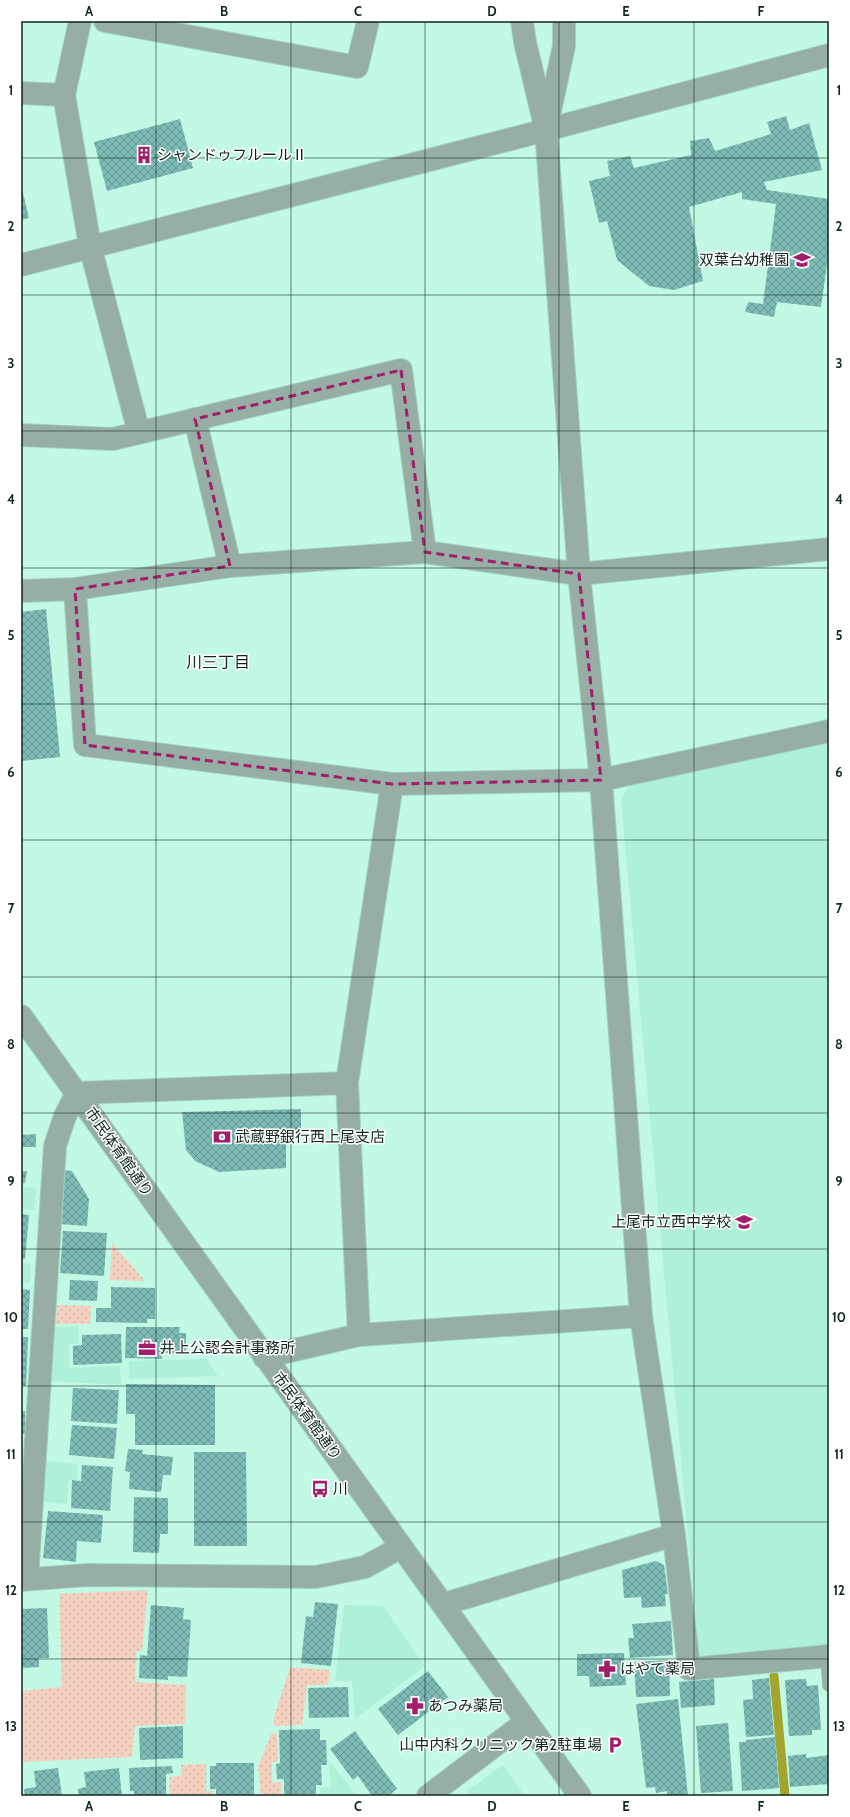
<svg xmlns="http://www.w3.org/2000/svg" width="850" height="1817" font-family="Cabin,'Noto Sans JP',sans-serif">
  <defs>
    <pattern id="garden-dots" width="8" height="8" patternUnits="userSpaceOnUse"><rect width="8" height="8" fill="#f4d1bf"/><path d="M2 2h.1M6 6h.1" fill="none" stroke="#d0b3a4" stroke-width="1.8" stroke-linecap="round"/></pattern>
    <pattern id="building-cross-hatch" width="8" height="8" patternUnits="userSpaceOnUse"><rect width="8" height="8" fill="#7dbbb6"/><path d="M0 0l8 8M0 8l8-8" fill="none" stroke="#659893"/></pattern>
  </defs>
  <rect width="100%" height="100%" fill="#c1f9e4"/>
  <path fill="#aef0d8" d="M829,743V1645L699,1656L621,800L629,786Z
    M21,1187L36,1188L35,1210L21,1209Z
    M21,1263L31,1264L30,1283L21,1282Z
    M78,1326L79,1343L69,1345L70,1368L120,1366L121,1385L51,1381L55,1327Z
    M207,1359L218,1376L129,1379V1361Z
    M46,1461L78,1464L77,1480H68L67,1504L44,1502Z
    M344,1605L383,1606L425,1666L355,1719L352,1681H335Z
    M329,1764H332L357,1796H320V1788L331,1787Z
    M503,1765L525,1796H471L467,1791Z"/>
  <path fill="url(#garden-dots)" d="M112,1243L145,1281L110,1280Z
    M57,1305L91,1306L90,1324H56Z
    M148,1590L142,1651H136L135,1682L186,1685L185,1724L135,1726L132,1757L21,1762V1691L62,1687L59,1594Z
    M290,1667L330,1670L328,1685H307L302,1725L274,1726V1717Z
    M277,1733L278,1762H272V1783L281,1782L282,1796H261L258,1767L271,1734Z
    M206,1764V1791H213V1796H170V1777L182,1776L181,1765Z"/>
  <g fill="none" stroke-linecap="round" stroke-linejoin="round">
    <path stroke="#a4a52f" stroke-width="9" d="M774,1676L785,1796"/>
  </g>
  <path fill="url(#building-cross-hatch)" d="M786,116L790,130L809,123L822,170L764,182L767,190L829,199V250L821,307L777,302L774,317L745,312L748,302L763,304L776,204L742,199V192L689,207L703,281L674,290L649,286L617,260L607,221L599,223L589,181L610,176L607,161L630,156L634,168L691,155L690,141L709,138L715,151L771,134L767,122Z
    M180,119L193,168L107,191L94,142Z
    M21,185L29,218L21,220Z
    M46,609L60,757L21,761V612Z
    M301,1109V1130L286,1132V1168L219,1172L195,1161L186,1150L182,1112Z
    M36,1134V1147H21V1135Z
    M62,1170L72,1171L89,1199L87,1226L59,1224Z
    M21,1171H27L25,1183H21Z
    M21,1214L29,1215L25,1259L21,1258Z
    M63,1231L107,1233L104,1276L60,1273Z
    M70,1280L98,1281L97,1301L69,1300Z
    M111,1287L155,1288V1319H147V1323L96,1322V1308H111Z
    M21,1289L30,1290L28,1329H21Z
    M126,1327H180L179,1333H186V1353H162V1359L125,1358Z
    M121,1334L122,1363L73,1365V1346L82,1345V1335Z
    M21,1337H28L26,1386L21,1385Z
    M126,1384L215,1385V1445H135V1414H126Z
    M73,1388L119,1390L117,1424L71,1421Z
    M21,1411H25V1434H21Z
    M72,1425L117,1428L114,1459L69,1455Z
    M128,1449L143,1450L142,1454L173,1457L171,1475H163L161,1492L129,1489L130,1472L125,1471Z
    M194,1452H246L247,1546H194Z
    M82,1465L113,1467L110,1511L71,1508L72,1480L81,1481Z
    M134,1497L168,1498V1534H160L159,1553L133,1552Z
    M48,1511L103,1515L101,1543L77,1541L76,1562L43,1558Z
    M656,1561L664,1565L668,1594H665L666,1606L642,1608L641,1597L624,1598L622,1570Z
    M315,1602L338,1604L331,1666L301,1663L306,1616L313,1617Z
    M151,1605L184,1608L183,1619L191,1620L187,1677L168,1676V1680L139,1678L140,1655L147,1656Z
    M47,1608L49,1658H39V1667L21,1668V1609Z
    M671,1621L673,1655L630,1658L628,1638H634L632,1624Z
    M624,1653L626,1685L590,1687L589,1676H577V1654Z
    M669,1660L670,1696L636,1697L634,1662Z
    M428,1671L448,1697L398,1735L378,1709Z
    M769,1678L774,1735L746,1737L743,1700L753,1699L752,1680Z
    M714,1679L715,1705L681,1708L679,1682Z
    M806,1679L807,1686L818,1685L821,1730H812V1735L789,1736L785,1680Z
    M348,1687L349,1717L309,1718L308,1688Z
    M678,1699L688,1796H667V1791L656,1793L655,1787L646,1788L636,1704Z
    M728,1723L733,1791L701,1793L696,1726Z
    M183,1726V1758L140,1760L139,1728Z
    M320,1729V1740H326L327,1765H321L322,1785H316V1794L284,1795V1779H277L276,1764L280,1763L279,1730Z
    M355,1731L397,1789L388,1796H372L358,1776L353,1780L330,1749Z
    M775,1737L779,1788L742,1791L739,1742H746V1740Z
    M806,1754V1758L829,1755V1784L790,1787L788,1756Z
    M216,1763H254V1796H216V1789H210V1766H216Z
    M172,1766L173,1773L166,1774V1796H134V1791H130L129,1768Z
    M58,1768L62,1796H25L24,1789L36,1787L34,1771Z
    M119,1768L122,1796H79L78,1789L86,1787L84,1772Z"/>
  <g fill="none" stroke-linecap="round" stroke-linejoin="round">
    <g stroke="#a1d3c0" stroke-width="14">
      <path id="service" d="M827,1656L829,1685"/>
    </g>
    <g stroke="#a1d3c0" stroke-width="24">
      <path id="minor" d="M80,21L64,95L90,246L139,433
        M105,21L357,67L368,21
        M21,93L64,95
        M195,419L230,566
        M21,435L113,439L401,370L425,552
        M75,589L85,745L392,784L601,780L829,731
        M21,591L75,589L230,566L425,552L579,574L829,549
        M359,1335L347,1083L392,784
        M264,1357L359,1335L641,1316
        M674,1535L689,1669L829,1656
        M27,1579L55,1146L65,1116L77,1093L347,1083
        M21,1580L87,1575L316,1577L365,1567L401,1547
        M428,1796L526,1722"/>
    </g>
    <g stroke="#a1d3c0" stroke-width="24">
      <path id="tertiary" d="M547,125L564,46V21
        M21,265L546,130L829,55
        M21,1016L580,1796
        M444,1604L674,1535L641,1316L601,780L579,574L546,130L525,42L522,21"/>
    </g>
    <use href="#service" stroke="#97aea5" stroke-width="13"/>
    <use href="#minor" stroke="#97aea5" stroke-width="22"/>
    <use href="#tertiary" stroke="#97aea5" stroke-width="22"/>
  </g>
  <path fill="none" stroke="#a21e6d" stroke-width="3" stroke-dasharray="8 5" stroke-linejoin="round" d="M401,370L425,552L579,574L601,780L392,784L85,745L75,589L230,566L195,419Z"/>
  <path fill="none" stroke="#0f251e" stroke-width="1" stroke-opacity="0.55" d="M156,21V1796M291,21V1796M425,21V1796M559,21V1796M694,21V1796M21,158H829M21,295H829M21,431H829M21,568H829M21,704H829M21,840H829M21,977H829M21,1113H829M21,1249H829M21,1386H829M21,1522H829M21,1659H829"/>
  <defs>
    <g id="building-bare" transform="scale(1.38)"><path d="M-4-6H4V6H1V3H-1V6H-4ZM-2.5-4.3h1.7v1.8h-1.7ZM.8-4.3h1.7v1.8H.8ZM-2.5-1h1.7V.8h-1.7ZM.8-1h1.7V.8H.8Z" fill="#a21e6d" stroke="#fff" stroke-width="2.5" paint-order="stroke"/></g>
    <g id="school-bare" transform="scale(1.38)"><path d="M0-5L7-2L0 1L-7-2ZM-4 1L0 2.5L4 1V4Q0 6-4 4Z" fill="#a21e6d" stroke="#fff" stroke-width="2.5" paint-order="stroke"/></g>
    <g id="bank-bare" transform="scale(1.38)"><path d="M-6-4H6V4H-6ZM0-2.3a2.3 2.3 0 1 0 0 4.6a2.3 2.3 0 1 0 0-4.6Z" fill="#a21e6d" stroke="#fff" stroke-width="2.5" paint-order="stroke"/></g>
    <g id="office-bare" transform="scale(1.38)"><path d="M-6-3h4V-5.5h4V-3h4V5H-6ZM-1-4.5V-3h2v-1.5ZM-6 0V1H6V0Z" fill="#a21e6d" stroke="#fff" stroke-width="2.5" paint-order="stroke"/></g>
    <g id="bus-bare" transform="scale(1.38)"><path d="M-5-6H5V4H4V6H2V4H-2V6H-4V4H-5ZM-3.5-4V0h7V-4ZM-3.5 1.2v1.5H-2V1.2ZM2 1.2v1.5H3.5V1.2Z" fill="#a21e6d" stroke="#fff" stroke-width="2.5" paint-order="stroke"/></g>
    <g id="pharmacy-bare" transform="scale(1.38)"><path d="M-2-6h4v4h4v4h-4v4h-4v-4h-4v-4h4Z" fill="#a21e6d" stroke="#fff" stroke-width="2.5" paint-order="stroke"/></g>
    <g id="parking-bare" transform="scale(1.38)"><path d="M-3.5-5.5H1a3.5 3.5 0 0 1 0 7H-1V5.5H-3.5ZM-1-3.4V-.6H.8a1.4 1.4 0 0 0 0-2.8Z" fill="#a21e6d" stroke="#fff" stroke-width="2.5" paint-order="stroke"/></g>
  </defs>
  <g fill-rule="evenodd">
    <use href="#building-bare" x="144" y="155"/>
    <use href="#school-bare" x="802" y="260"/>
    <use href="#bank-bare" x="222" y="1137"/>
    <use href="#school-bare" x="744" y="1222"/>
    <use href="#office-bare" x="147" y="1348"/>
    <use href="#bus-bare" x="320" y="1489"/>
    <use href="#pharmacy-bare" x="607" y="1669"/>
    <use href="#pharmacy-bare" x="415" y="1706"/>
    <use href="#parking-bare" x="615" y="1745"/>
  </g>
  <g text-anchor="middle" stroke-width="3" stroke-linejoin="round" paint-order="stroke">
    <g font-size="15" fill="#0f251e" stroke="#fff" text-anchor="start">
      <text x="157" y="160">シャンドゥフルールⅡ</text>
      <text x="789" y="265" text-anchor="end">双葉台幼稚園</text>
      <text x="235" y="1142">武蔵野銀行西上尾支店</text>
      <text x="731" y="1227" text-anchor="end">上尾市立西中学校</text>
      <text x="160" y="1353">井上公認会計事務所</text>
      <text x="333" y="1494">川</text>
      <text x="620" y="1674">はやて薬局</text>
      <text x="428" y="1711">あつみ薬局</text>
      <text x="602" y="1750" text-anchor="end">山中内科クリニック第2駐車場</text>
    </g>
    <g font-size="15" fill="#0f251e" stroke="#fff">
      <text transform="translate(119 1152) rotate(55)" y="5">市民体育館通り</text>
      <text transform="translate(307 1416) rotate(54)" y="5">市民体育館通り</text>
    </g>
    <g font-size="16" fill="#0f251e" stroke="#fff">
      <text x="218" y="668">川三丁目</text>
    </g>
  </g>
  <rect width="850" height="1817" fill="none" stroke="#ffffff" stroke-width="44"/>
  <rect x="22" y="22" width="806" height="1773" fill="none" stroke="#0f251e" stroke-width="1.5"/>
  <g font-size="13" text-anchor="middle" font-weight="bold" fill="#0f251e">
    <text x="89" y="16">A</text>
    <text x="224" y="16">B</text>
    <text x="358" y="16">C</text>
    <text x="492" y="16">D</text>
    <text x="626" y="16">E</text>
    <text x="761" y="16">F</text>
    <text x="11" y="95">1</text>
    <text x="839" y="95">1</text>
    <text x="11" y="231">2</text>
    <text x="839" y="231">2</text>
    <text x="11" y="368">3</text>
    <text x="839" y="368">3</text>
    <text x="11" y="504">4</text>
    <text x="839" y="504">4</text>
    <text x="11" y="640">5</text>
    <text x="839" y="640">5</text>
    <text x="11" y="777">6</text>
    <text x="839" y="777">6</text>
    <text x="11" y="913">7</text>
    <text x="839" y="913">7</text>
    <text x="11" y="1049">8</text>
    <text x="839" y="1049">8</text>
    <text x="11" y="1186">9</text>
    <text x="839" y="1186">9</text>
    <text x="11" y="1322">10</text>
    <text x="839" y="1322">10</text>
    <text x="11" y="1459">11</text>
    <text x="839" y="1459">11</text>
    <text x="11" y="1595">12</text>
    <text x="839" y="1595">12</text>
    <text x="11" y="1731">13</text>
    <text x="839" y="1731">13</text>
    <text x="89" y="1811">A</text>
    <text x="224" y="1811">B</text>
    <text x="358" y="1811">C</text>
    <text x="492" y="1811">D</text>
    <text x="626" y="1811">E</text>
    <text x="761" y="1811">F</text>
  </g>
</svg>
